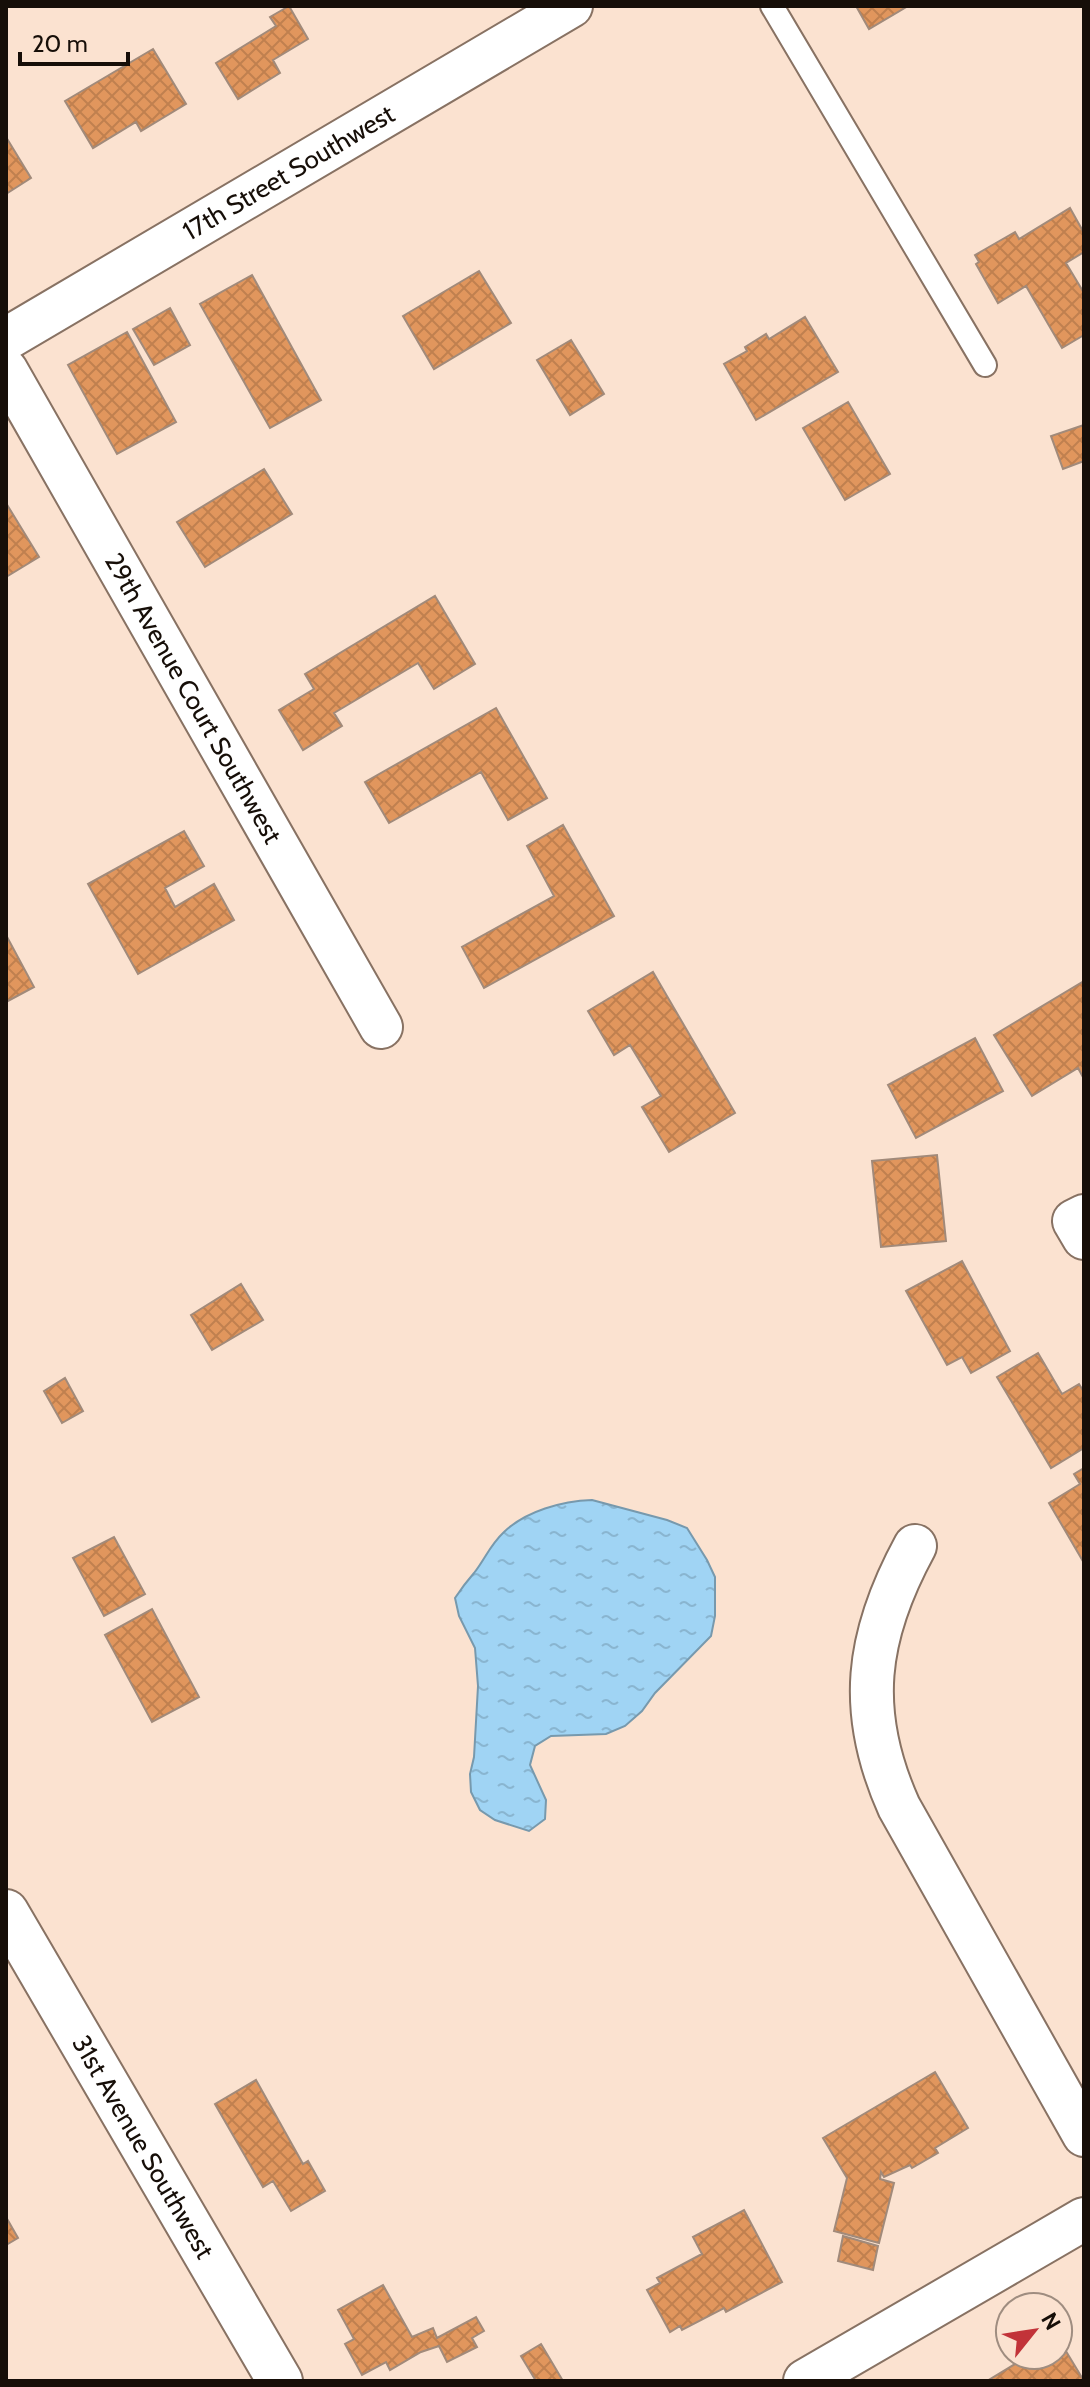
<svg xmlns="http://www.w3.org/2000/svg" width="1090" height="2387" font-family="Cabin,sans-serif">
  <defs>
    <pattern id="water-ripples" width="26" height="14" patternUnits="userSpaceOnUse" patternTransform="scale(2)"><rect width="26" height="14" fill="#a0d4f4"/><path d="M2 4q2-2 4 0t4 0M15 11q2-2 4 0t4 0" fill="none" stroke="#89b5d0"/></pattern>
    <pattern id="building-cross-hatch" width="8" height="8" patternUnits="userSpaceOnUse" patternTransform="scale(2)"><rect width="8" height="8" fill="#e1965d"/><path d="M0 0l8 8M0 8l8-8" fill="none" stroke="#c0804f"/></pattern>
  </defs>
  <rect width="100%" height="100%" fill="#fbe2d0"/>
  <path fill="url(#water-ripples)" stroke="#7799ad" stroke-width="2" d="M592,1500L667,1520L687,1528L707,1560L715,1577V1616L711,1636L655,1693L642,1711L625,1726L606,1734L551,1736L535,1746L530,1765L546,1800L545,1819L529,1831L495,1820L480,1810L471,1792L470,1774L474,1757L478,1686L475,1648L459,1616L455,1598C461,1589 467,1581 474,1573C485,1559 490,1545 504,1532C526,1511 562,1501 592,1500Z"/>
  <path fill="url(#building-cross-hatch)" stroke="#a18a7a" stroke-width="2" d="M289,6L308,39L273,60L280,73L238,99L216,63L276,26L270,17Z
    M856,6H908L869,29Z
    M153,49L186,104L141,131L136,122L93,148L65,101Z
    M6,137L31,178L6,194Z
    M1070,208L1084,233V252L1066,263L1084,293V335L1062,348L1026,286L998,303L976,264L979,262L975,255L1015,232L1019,239Z
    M479,271L511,323L434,369L403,316Z
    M252,275L321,400L270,428L200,304Z
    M170,308L190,345L154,365L133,329Z
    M805,317L838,372L756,420L724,364L747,351L745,347L766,334L769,339Z
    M127,332L176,422L117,454L68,365Z
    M571,340L604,394L570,415L537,360Z
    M848,402L890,474L845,500L803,428Z
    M1084,425V461L1063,469L1051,436Z
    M264,469L292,514L205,567L177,522Z
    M6,503L39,557L6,577Z
    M435,596L475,664L434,689L418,663L334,713L342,726L303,750L279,710L314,689L305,674Z
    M496,708L547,798L508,820L481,772L389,823L365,782Z
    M563,825L614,916L484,988L462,947L554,896L527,846Z
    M184,831L204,866L165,888L175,907L214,884L234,920L138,974L88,884Z
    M6,935L34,987L6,1002Z
    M653,972L735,1113L669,1152L642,1107L661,1096L630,1045L614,1055L588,1011Z
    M1084,981V1079L1078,1068L1032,1096L994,1035Z
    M975,1038L1003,1091L916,1138L888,1085Z
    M937,1155L946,1241L881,1247L872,1161Z
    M962,1261L1010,1351L971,1373L962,1357L947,1365L906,1291Z
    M241,1284L263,1320L212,1350L191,1315Z
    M1038,1353L1062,1394L1079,1384L1084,1392V1448L1051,1468L997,1377Z
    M65,1378L83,1411L62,1423L44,1391Z
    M1084,1468V1563L1049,1503L1080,1484L1074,1474Z
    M114,1537L145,1594L104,1616L73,1558Z
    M152,1609L199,1697L152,1722L105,1635Z
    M935,2072L968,2128L935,2148L938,2153L912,2168L910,2165L884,2177L881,2172L880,2179L894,2183L879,2243L834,2231L847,2178L823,2138Z
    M256,2080L303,2164L308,2161L325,2191L291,2211L273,2181L263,2187L215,2104Z
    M744,2210L782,2282L726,2312L724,2308L682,2330L680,2326L670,2332L647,2290L660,2283L657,2278L702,2254L693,2237Z
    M6,2217L18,2238L6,2245Z
    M843,2236L878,2246L873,2270L838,2261Z
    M383,2285L412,2337L433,2328L437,2338L476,2317L484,2331L472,2338L477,2347L447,2362L439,2346L421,2352L390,2370L386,2362L362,2375L345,2344L354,2339L338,2310Z
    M1058,2338L1084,2381H987L1030,2355H1058Z
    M541,2344L563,2381H536L521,2356Z"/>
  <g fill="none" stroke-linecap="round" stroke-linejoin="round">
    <g stroke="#887263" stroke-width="26">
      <path id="service" d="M772,6L985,365"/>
    </g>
    <g stroke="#887263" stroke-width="46">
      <g id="minor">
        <path id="s1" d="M6,339L571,6"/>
        <path id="s2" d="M6,370L381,1027"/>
        <path d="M1084,1216L1074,1221L1084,1238"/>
        <path d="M915,1546C866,1636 856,1711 899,1807L1084,2135"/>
        <path d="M805,2381L1084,2219"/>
      </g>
    </g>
    <g stroke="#887263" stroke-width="48">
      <g id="tertiary">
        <path id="s3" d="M6,1912L280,2381"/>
      </g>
    </g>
    <use href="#service" stroke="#fff" stroke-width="22"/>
    <use href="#minor" stroke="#fff" stroke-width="42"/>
    <use href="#tertiary" stroke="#fff" stroke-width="44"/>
  </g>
  <g text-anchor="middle" stroke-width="8" stroke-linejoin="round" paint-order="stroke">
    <g font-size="26" fill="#160e08" stroke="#fbe2d0">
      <text dy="9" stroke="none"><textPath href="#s1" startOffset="328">17th Street Southwest</textPath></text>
      <text dy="9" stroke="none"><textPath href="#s2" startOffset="378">29th Avenue Court Southwest</textPath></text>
      <text dy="9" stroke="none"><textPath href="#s3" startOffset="272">31st Avenue Southwest</textPath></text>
    </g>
  </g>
  <rect width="1090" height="2387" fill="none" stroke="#160e08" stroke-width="16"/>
  <g transform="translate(1034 2331) rotate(60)"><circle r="38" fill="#fbe2d0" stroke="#9f8d80" stroke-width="2"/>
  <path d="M0-6L14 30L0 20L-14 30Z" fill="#c23339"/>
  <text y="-12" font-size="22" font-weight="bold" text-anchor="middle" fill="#160e08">N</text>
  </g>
  <path d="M20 52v12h108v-12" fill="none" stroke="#160e08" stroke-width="4"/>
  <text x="32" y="52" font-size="24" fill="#160e08" stroke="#fbe2d0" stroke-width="6" paint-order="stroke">20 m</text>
</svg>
